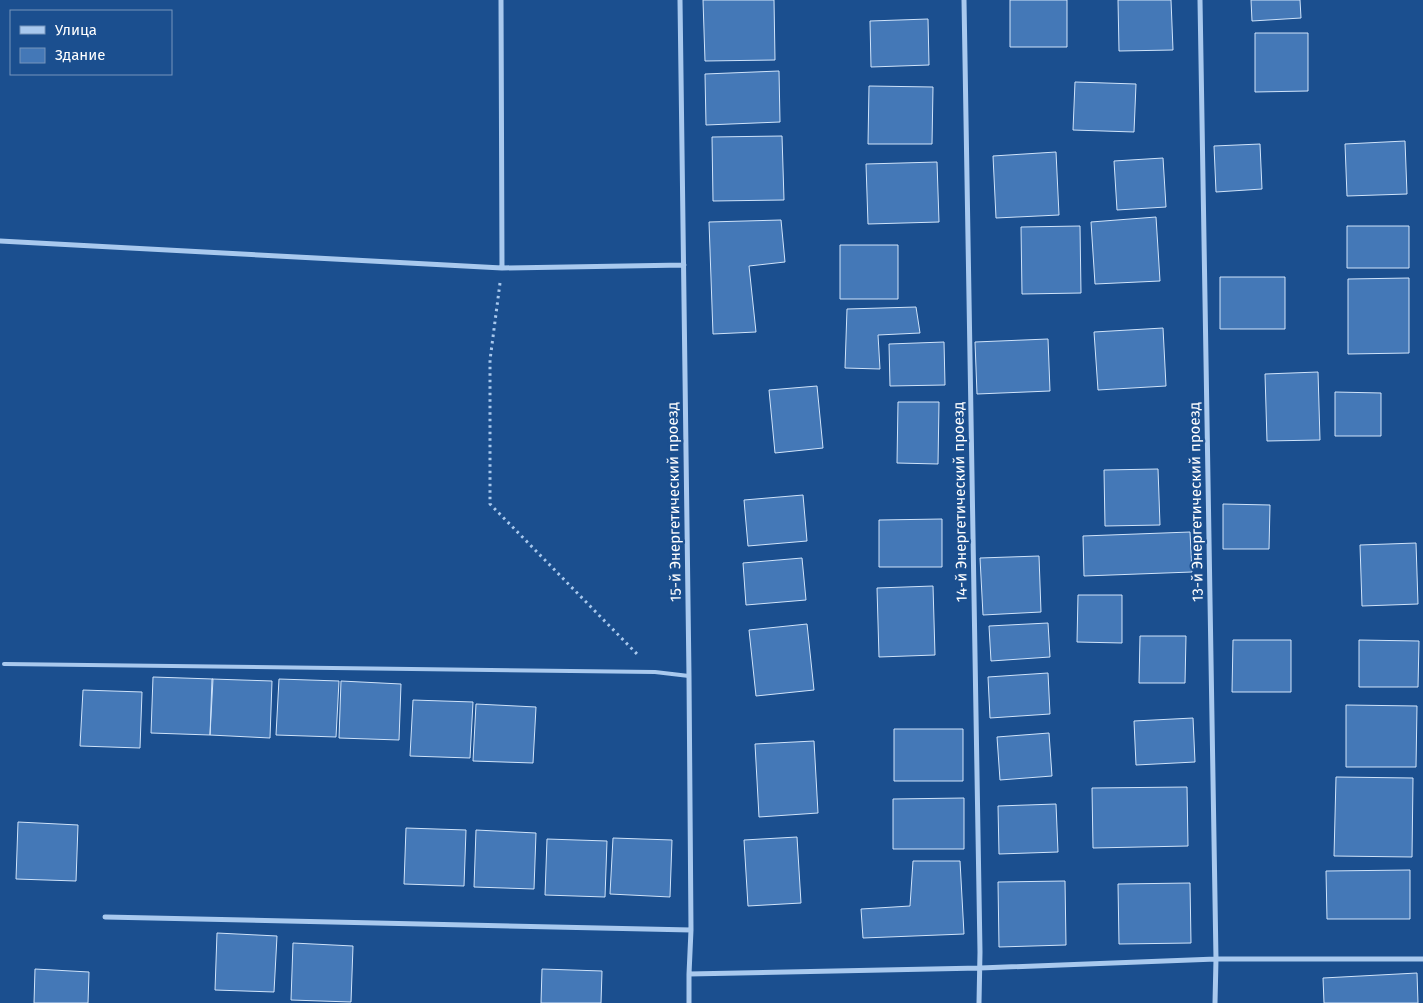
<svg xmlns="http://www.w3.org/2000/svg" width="1423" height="1003" font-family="'Fira Sans',sans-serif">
  <rect width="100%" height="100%" fill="#1b4f8f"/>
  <path fill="#4478b7" stroke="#cfe3fa" d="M703,0H774L775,60L705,61Z
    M1010,0H1067V47H1010Z
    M1118,0H1171L1173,50L1119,51Z
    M1251,0H1300L1301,18L1252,21Z
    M928,19L929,65L871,67L870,21Z
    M1255,33H1308V91L1255,92Z
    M779,71L780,122L706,125L705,74Z
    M1075,82L1136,84L1134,132L1073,130Z
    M869,86L933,87L932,144H868Z
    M782,136L784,200L713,201L712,137Z
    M1405,141L1407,194L1347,196L1345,144Z
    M1260,144L1262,189L1216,192L1214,146Z
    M1056,152L1059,215L996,218L993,156Z
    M1163,158L1166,207L1117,210L1114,161Z
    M937,162L939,222L868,224L866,164Z
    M1156,217L1160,281L1095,284L1091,222Z
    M781,220L785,262L749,266L756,332L713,334L709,222Z
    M1080,226L1081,293L1022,294L1021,227Z
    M1347,226H1409V268H1347Z
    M840,245H898V299H840Z
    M1220,277H1285V329H1220Z
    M1409,278V353L1348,354V279Z
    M916,307L920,333L878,335L880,369L845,368L847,309Z
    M1163,328L1166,386L1098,390L1094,332Z
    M1048,339L1050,391L977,394L975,342Z
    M944,342L945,385L890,386L889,344Z
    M1318,372L1320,440L1267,441L1265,374Z
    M817,386L823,448L775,453L769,390Z
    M1335,392L1381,393V436H1335Z
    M898,402H939L938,464L897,463Z
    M1158,469L1160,525L1105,526L1104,470Z
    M803,495L807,541L748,546L744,500Z
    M1223,504L1270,505L1269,549H1223Z
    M942,519V567H879V520Z
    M1190,532L1192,572L1084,576L1083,536Z
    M1416,543L1418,604L1362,606L1360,545Z
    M1039,556L1041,612L983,615L980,558Z
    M802,558L806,600L746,605L743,563Z
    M933,586L935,655L879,657L877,588Z
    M1078,595H1122V643L1077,642Z
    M1048,623L1050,657L991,661L989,626Z
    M807,624L814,690L756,696L749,630Z
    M1140,636H1186L1185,683H1139Z
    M1233,640H1291V692H1232Z
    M1359,640L1419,641L1418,687H1359Z
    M1048,673L1050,714L990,718L988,677Z
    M153,677L213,679L210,735L151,733Z
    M212,679L272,681L270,738L210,735Z
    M279,679L339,681L336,737L276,735Z
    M341,681L401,684L399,740L339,738Z
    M83,690L142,692L140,748L80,746Z
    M413,700L473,702L470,758L410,756Z
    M476,704L536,707L533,763L473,761Z
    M1346,705L1417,706L1416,767H1346Z
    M1193,718L1195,762L1136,765L1134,721Z
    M894,729H963V781H894Z
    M1049,733L1052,776L1000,780L997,737Z
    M814,741L818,813L759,817L755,744Z
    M1336,777L1413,778L1412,857L1334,856Z
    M1187,787L1188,846L1093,848L1092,788Z
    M964,798V849H893V799Z
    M1056,804L1058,852L999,854L998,806Z
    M18,822L78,825L76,881L16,879Z
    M406,828L466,830L464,886L404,884Z
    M476,830L536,833L534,889L474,887Z
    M797,837L801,903L748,906L744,840Z
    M613,838L672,840L670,897L610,894Z
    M547,839L607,841L605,897L545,895Z
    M913,861H960L964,934L863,938L861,909L910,906Z
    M1410,870V919H1327L1326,871Z
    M1065,881L1066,945L999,947L998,882Z
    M1190,883L1191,943L1119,944L1118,884Z
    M217,933L277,936L274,992L215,990Z
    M293,943L353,946L351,1002L291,1000Z
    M35,969L89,972L88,1003H34Z
    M542,969L602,971L601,1003H541Z
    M1417,973L1418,1003H1324L1323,978Z"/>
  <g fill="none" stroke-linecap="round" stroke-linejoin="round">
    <path stroke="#a9c9ee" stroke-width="3" stroke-dasharray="2.5 4" stroke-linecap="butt" d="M500,283L490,360V504L639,656"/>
    <path stroke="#a9c9ee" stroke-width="4" d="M4,664L655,672L689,676"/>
    <path stroke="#a9c9ee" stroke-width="5" d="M501,0L502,268
      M680,0L689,676L691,930L689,974V1003
      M964,0L980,952L979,1003
      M1200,0L1216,959L1215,1003
      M0,241L502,268L684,265
      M105,917L691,930
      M689,974L980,968L1216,959H1423"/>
  </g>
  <g text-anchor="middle" stroke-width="4.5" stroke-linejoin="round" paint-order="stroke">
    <g font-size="15" fill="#fff" stroke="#1b4f8f">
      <text transform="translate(674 502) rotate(-91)" y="5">15-й Энергетический проезд</text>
      <text transform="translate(960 502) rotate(-91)" y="5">14-й Энергетический проезд</text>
      <text transform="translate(1196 502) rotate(-91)" y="5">13-й Энергетический проезд</text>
    </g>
  </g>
  <rect x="10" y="10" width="162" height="65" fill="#1b4f8f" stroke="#7695bc"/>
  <rect x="20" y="26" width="25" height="8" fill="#a9c9ee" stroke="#7695bc"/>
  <text x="55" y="35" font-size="15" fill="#ffffff">Улица</text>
  <rect x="20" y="48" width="25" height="15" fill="#4478b7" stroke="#7695bc"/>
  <text x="55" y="60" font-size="15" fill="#ffffff">Здание</text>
</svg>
